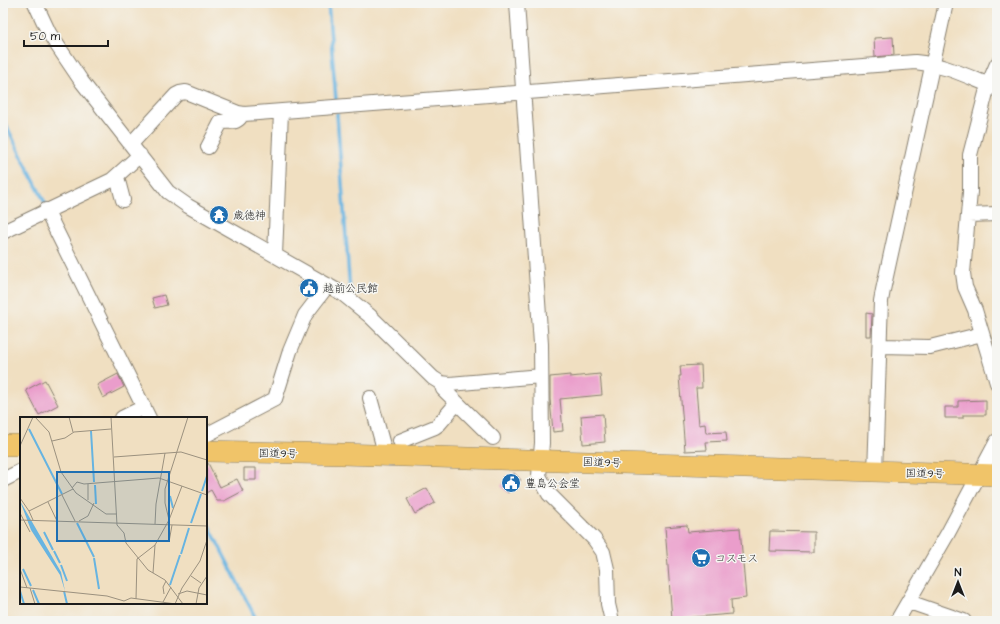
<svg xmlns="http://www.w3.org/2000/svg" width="1000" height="624" font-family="'Architects Daughter','Klee One',sans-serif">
  <rect width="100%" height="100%" fill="#f6f6f2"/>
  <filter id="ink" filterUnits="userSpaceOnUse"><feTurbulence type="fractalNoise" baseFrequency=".025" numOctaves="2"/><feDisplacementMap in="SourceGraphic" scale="8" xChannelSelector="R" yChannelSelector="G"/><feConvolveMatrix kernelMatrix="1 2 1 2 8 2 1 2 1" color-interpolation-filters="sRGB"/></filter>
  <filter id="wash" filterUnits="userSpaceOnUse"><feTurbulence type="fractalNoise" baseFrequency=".012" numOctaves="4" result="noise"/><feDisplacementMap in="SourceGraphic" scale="16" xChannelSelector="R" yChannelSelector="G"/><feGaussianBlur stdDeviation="0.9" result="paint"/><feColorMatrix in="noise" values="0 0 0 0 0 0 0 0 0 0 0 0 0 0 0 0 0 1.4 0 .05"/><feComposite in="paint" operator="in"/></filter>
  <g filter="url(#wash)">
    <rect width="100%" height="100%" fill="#f0dfc1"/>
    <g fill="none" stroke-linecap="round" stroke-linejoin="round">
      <path stroke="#67b4e1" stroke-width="3.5" d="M328,3L336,100
        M337,114L350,292
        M3,119L46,205
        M206,520L257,621"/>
    </g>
    <g id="blocks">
      <path fill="#ea9dcb" d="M893,37L894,55L875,57L874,38Z
        M303,281L315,288L310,295L298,286Z
        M164,295L167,305L155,308L152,298Z
        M866,313L872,314L871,336H866Z
        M701,365L702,388H696L699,425L705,424L706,433L726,432L727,441L706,442L707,450L685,451L679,376H681L680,366Z
        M118,374L124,387L103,398L97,385Z
        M600,374L602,395L560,399L563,431L553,432L550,399V377L570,375V377Z
        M45,380L58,405L39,415L26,390Z
        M986,400V415H963V418H945V407H958V401Z
        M603,414L605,442L583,444L581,416Z
        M206,463H208L220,487L237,479L243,491L224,501H217L211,490L206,493Z
        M244,468H256V480H244Z
        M514,473L521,480L508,493L501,486Z
        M427,488L435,503L415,514L407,499Z
        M687,525L688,532L740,528L746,598L731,600L732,614L672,619L665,527Z
        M770,531L814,532V552L769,551Z"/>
    </g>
  </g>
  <g filter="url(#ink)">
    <use href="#blocks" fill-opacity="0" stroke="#867e6e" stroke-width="1"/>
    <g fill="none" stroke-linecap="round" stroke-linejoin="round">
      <g stroke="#867e6e" stroke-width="16">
        <path id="minor" d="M35,3L49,33L82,82L168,192L188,206L343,294L370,316L433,378L441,383L450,384L541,376
          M517,3L541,344L542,443L539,476L549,494L594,539L603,552L607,569L608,604L612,621
          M997,64L988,85L970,155V192L963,273L965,287L975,310L997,383
          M131,144L176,95L180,93L186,92L238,113L244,114L915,62C947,65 968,77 997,88
          M208,147L221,122C231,121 238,124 242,114
          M117,177L123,200
          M46,210L149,418
          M968,215L997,214
          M3,232L112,180L140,155
          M275,255L281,112
          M880,346L930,347L982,334
          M441,383L443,389L493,438
          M370,398L386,456
          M122,418L144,407
          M206,435L275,399L290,351L305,315L328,285
          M400,441L435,427L439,424L457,403
          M875,472L881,301L883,290L946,3
          M3,480L21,471
          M909,602L964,621
          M897,621L948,533L997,441"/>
      </g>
      <g stroke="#867e6e" stroke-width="22">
        <path id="highway" d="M3,445H21
          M206,451L342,454L997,475"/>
      </g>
      <use href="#minor" stroke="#fff" stroke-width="14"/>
      <use href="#highway" stroke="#f0c469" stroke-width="21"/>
    </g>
  </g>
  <defs>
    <g id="temple-disc" transform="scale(1)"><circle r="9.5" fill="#1f6fb2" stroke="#f6f6f2"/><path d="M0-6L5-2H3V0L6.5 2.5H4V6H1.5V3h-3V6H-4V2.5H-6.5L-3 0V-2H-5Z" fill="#fff"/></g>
    <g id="civic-disc" transform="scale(1)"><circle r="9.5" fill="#1f6fb2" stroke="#f6f6f2"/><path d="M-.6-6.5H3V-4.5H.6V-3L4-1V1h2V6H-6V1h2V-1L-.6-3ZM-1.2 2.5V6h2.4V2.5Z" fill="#fff"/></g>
    <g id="supermarket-disc" transform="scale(1)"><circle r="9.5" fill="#1f6fb2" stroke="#f6f6f2"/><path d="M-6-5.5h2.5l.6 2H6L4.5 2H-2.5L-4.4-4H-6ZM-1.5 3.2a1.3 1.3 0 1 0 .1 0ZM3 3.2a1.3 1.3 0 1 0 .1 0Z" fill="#fff"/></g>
  </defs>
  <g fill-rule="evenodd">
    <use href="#temple-disc" x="219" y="215"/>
    <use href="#civic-disc" x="309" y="288"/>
    <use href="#civic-disc" x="511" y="483"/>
    <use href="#supermarket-disc" x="701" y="558"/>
  </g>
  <g text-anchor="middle" stroke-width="3" stroke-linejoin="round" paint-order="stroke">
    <g font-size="11" fill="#1c1c1c" stroke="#f6f6f2" text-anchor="start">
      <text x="233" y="219">歳徳神</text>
      <text x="323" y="292">越前公民館</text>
      <text x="525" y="487">豊島公会堂</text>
      <text x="715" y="562">コスモス</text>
    </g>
    <g font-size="11" fill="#1c1c1c" stroke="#f6f6f2">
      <text transform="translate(278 453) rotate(1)" y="4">国道9号</text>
      <text transform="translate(602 462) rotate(2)" y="4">国道9号</text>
      <text transform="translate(925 473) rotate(1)" y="4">国道9号</text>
    </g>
  </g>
  <g transform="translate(20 417)">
    <rect width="187" height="187" fill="#f0dfc1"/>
    <path d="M0,84L41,155L45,174L40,158L11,113Z" fill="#67b4e1"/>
    <path fill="none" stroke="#67b4e1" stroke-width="2" d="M9,12L42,77M71,14L74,65M75,68L76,87M182,74L187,59M150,79L153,91M57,106L74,140M171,106L181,77M24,115L33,133M34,134L40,146M161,137L169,111M74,141L79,172M41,148L47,164M3,152L11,169M150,168L160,138M13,173L19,187M0,174L4,187M44,174L47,187"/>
    <path fill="none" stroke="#9b917f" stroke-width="1" d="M15,0L29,15L41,55L56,76L86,97H97M49,0L53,15M91,0L97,108L104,116L106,126L128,153L145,163L163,187M32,24L45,21L54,15L91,12M0,29L13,0M94,40L161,35L187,43M52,71L57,65L64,67L139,61L187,78M42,78L55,104M0,81L9,94M68,83V67M28,85L37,104M0,96L10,115M0,103L187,109M13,103L9,94L53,72M149,103L162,69M59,104L68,99L74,86M135,107L136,87L145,36M149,125L152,108M0,152L7,171M133,156L135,128M171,159L181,166M0,170L87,179L104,184L111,181L156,187M10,171L15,187M144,177L143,170L146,164M158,177L167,174L187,178M116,182L117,142L135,128L149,103L145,86V72L168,0M143,185L151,170M155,187L162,171L180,144L187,123M176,187L179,171L187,159"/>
    <path fill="#1f6fb2" fill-opacity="0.15" stroke="#1f6fb2" stroke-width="2" d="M37,55H149V124H37Z"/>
    <rect width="187" height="187" fill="none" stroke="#1c1c1c" stroke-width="2"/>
  </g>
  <rect width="1000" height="624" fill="none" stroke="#f6f6f2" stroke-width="16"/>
  <g transform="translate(958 582)" stroke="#f6f6f2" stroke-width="3" paint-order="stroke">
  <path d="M0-3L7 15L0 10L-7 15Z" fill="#1c1c1c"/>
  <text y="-6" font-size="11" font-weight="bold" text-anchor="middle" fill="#1c1c1c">N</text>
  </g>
  <path d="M24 40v6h84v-6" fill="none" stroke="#1c1c1c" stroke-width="2"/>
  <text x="30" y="40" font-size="12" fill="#1c1c1c" stroke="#f6f6f2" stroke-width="3" paint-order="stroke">50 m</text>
</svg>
